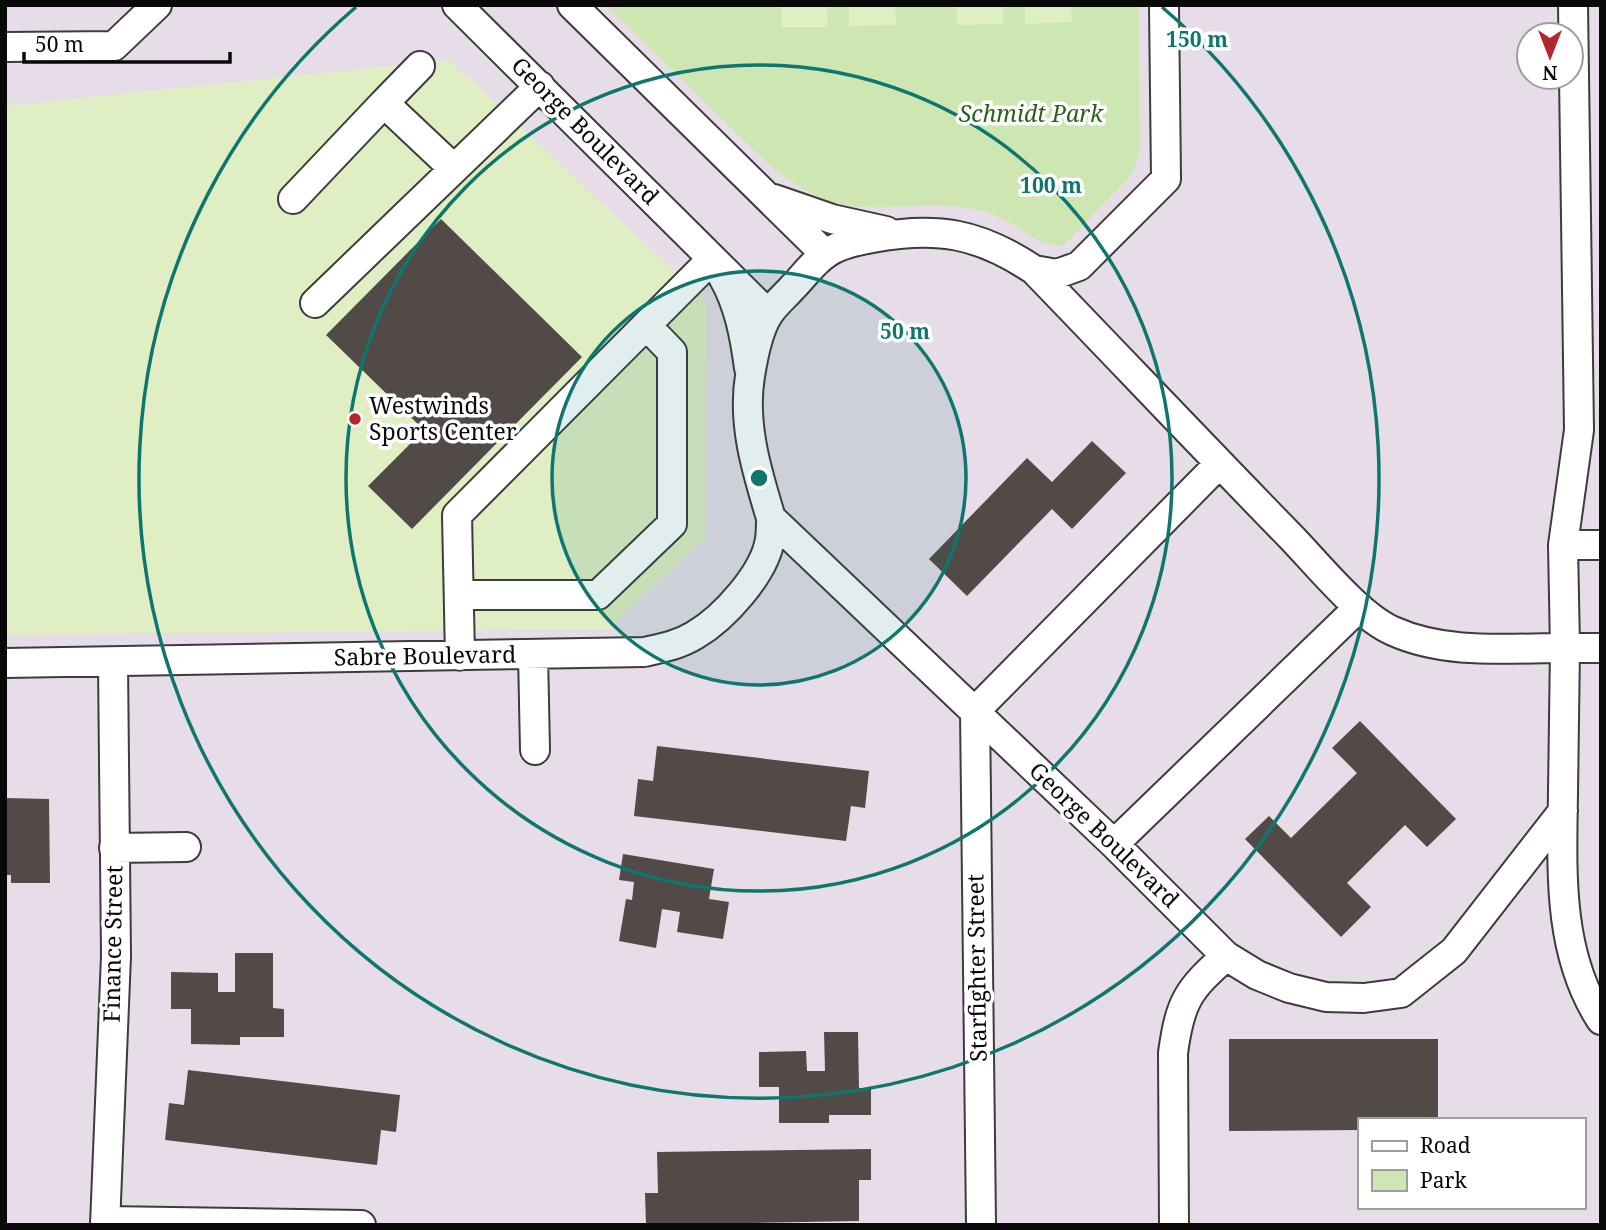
<svg xmlns="http://www.w3.org/2000/svg" width="1606" height="1230" font-family="'Noto Serif',serif">
  <rect width="100%" height="100%" fill="#fff9e6"/>
  <path fill="#e7dde9" fill-rule="evenodd" d="M5,5H1601V1225H5ZM1529,35H1571V77H1529ZM1359,1120H1583V1207H1359Z"/>
  <path fill="#cee7b2" d="M605,5H1139L1140,149L1133,172L1125,182L1063,246C1037,247 1015,222 991,214C940,196 885,215 837,203C811,197 788,180 768,164Z"/>
  <path fill="#e0eec3" d="M781,5H827L828,27H782Z
    M849,5H895L896,25L849,26Z
    M957,5H1003V24L957,25Z
    M1025,5H1071L1072,22L1025,24Z
    M450,60L707,302L705,537L610,629L5,635V106Z"/>
  <path fill="#524a46" d="M441,219L582,357L412,529L368,486L424,430L326,335Z
    M1092,441L1126,473L1072,529L1052,509L967,596L929,559L1027,458L1052,482Z
    M1360,721L1456,819L1427,847L1405,825L1347,883L1371,907L1341,937L1245,839L1269,816L1291,838L1357,773L1332,748Z
    M657,746L869,771L865,808L851,806L846,841L634,816L638,779L653,781Z
    M5,798L49,799L50,883H11V875H5Z
    M623,854L714,869L709,899L729,902L723,939L677,932L680,912L662,909L656,948L619,941L626,899L632,900L634,882L619,880Z
    M235,953H273V1008L284,1009V1037H240V1045L191,1044V1009H171V972L218,973V992H235Z
    M824,1032H858L859,1088H871V1115H829V1123H779V1087H759V1052L806,1051L807,1071H825Z
    M1229,1039H1438V1120H1359V1130L1229,1131Z
    M188,1070L400,1095L396,1132L381,1130L377,1165L165,1140L169,1103L184,1105Z
    M871,1149V1180H859V1221L646,1225L645,1193H658L657,1152Z"/>
  <g fill="none" stroke-linecap="round" stroke-linejoin="round">
    <g stroke="#3c3c3c" stroke-width="32">
      <path id="minor" d="M457,5L768,314
        M572,5L825,254
        M1573,5L1579,430L1563,545L1565,648H1601
        M5,47L114,46L157,5
        M420,66L384,103L454,169
        M293,199L384,103
        M774,199L832,219L886,231
        M1034,270L1057,274L1079,266L1166,179L1164,5
        M723,277C739,304 745,338 749,368
        M315,303L540,86
        M1563,545H1601
        M459,595H598L672,524V352L646,325
        M533,654L535,750
        M460,656L457,515L712,259
        M5,663L644,652C662,648 679,645 695,635C724,618 765,573 770,539C771,532 771,525 771,518
        M1563,811L1454,951L1401,993L1364,998L1326,997L1289,988L1257,975L1226,956L1114,844L771,518C757,472 742,424 750,376C753,357 758,331 768,315C774,305 785,296 793,287C804,276 814,261 827,253C840,244 857,241 872,238C937,226 979,233 1034,270C1120,359 1205,449 1292,538C1318,565 1359,616 1393,631C1446,655 1508,648 1565,648C1564,696 1564,744 1563,792C1562,870 1557,952 1601,1020
        M1114,844L1359,607
        M114,848L186,847
        M105,1221L361,1225
        M105,1225L116,956L113,663
        M981,1225L975,711L1219,464
        M1174,1225L1173,1053C1180,1001 1188,990 1226,956"/>
    </g>
    <use href="#minor" stroke="#fff" stroke-width="28"/>
  </g>
  <circle cx="759" cy="478" r="207" fill="#0f766e" fill-opacity=".12"/>
  <g fill="none" stroke="#0f766e" stroke-width="3.5">
    <circle cx="759" cy="478" r="207"/>
    <circle cx="759" cy="478" r="413"/>
    <path d="M1162 7A620 620 0 1 1 356 7"/>
  </g>
  <circle fill="#b6252e" stroke="#fff" stroke-width="2.5" cx="355" cy="419" r="7"/>
  <g text-anchor="middle" stroke-width="7" stroke-linejoin="round" paint-order="stroke">
    <g font-size="23" font-style="italic" fill="#2b5f1c" stroke="#fff">
      <text x="1031" y="122">Schmidt Park</text>
    </g>
    <g font-size="23" fill="#090909" stroke="#fff">
      <text transform="translate(585 131) rotate(45)" y="8">George Boulevard</text>
      <text transform="translate(425 656) rotate(-1)" y="8">Sabre Boulevard</text>
      <text transform="translate(1104 835) rotate(44)" y="8">George Boulevard</text>
      <text transform="translate(113 944) rotate(-89)" y="8">Finance Street</text>
      <text transform="translate(977 968) rotate(-91)" y="8">Starfighter Street</text>
    </g>
    <g font-size="23" fill="#090909" stroke="#fff" text-anchor="start">
      <text x="369" y="414">Westwinds<tspan x="369" dy="26">Sports Center</tspan></text>
    </g>
  </g>
  <circle cx="759" cy="478" r="10" fill="#0f766e" stroke="#fff" stroke-width="3.5"/>
  <g font-size="21" text-anchor="middle" font-weight="bold" fill="#0f766e" stroke="#fff" stroke-width="7" stroke-linejoin="round" paint-order="stroke">
    <text x="1197" y="47">150 m</text>
    <text x="1051" y="193">100 m</text>
    <text x="905" y="339">50 m</text>
  </g>
  <rect width="1606" height="1230" fill="none" stroke="#090909" stroke-width="14"/>
  <rect x="1358" y="1118" width="228" height="91" fill="#ffffff" stroke="#9d9d9d" stroke-width="2"/>
  <rect x="1372" y="1141" width="35" height="10" fill="#ffffff" stroke="#9d9d9d" stroke-width="2"/>
  <text x="1420" y="1153" font-size="21" fill="#090909">Road</text>
  <rect x="1372" y="1170" width="35" height="21" fill="#cee7b2" stroke="#9d9d9d" stroke-width="2"/>
  <text x="1420" y="1188" font-size="21" fill="#090909">Park</text>
  <g transform="translate(1550 56) rotate(180)"><circle r="33" fill="#ffffff" stroke="#9d9d9d" stroke-width="2"/>
  <path d="M0-5L12 26L0 18L-12 26Z" fill="#b6252e"/>
  <text y="-10" font-size="19" font-weight="bold" text-anchor="middle" fill="#090909">N</text>
  </g>
  <path d="M24 52v10h206v-10" fill="none" stroke="#090909" stroke-width="3.5"/>
  <text x="35" y="52" font-size="21" fill="#090909" stroke="#ffffff" stroke-width="5" paint-order="stroke">50 m</text>
</svg>
